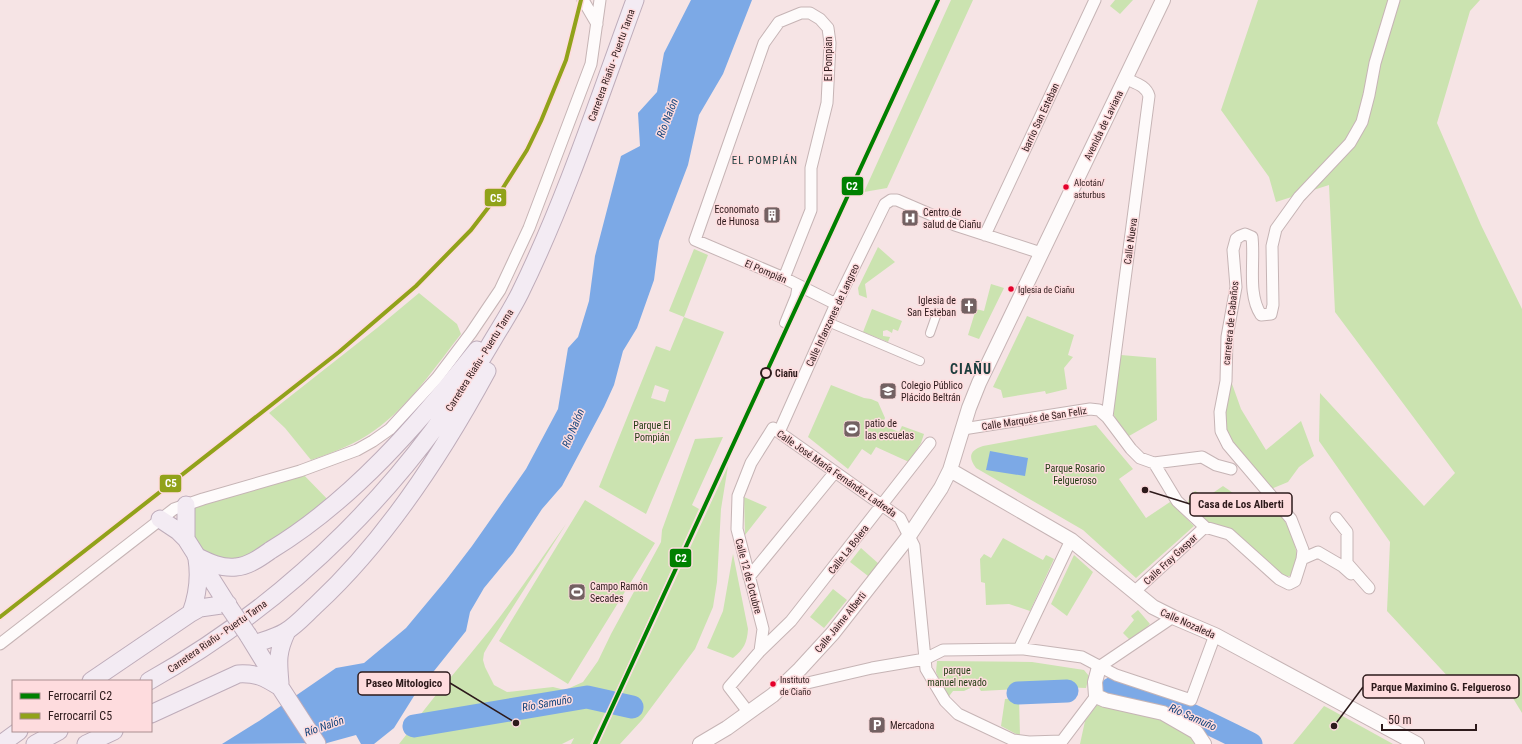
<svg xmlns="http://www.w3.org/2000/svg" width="1522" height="744" font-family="'Roboto Condensed',sans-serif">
  <rect width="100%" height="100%" fill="#f6e4e5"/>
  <path fill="#cbe3b0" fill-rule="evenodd" d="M951,0H973L887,188L864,192Z
    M1115,0H1133L1120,14L1110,6Z
    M1258,0H1480L1470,11L1437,123L1481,225L1522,309V713L1508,690L1466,696L1387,611L1390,542L1319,441L1320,393L1424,506L1455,473L1335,312L1329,185L1276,202L1269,177L1221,110Z
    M878,247L895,262L865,284L867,298L859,295L858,288Z
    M694,249L708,255L684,317L724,332L646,514L599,487L656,346L670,351L684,317L669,311ZM655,385L669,390L665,402L651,398Z
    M991,284L1004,288L979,339L968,335L976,309L984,311Z
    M419,293L457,324L461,334C435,367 410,405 375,430C356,444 334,452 311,460L285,428L269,413L377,328Z
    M872,309L902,321L898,331L893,329L892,333L887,330L883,331V336L890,337L888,342L863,332Z
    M1027,316L1074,335L1068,355L1073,357L1064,368L1067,389L1046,394L1045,391L1003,398L1001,390L993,387Z
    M1121,355L1156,358L1157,420L1129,436L1116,419L1113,413Z
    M1231,381L1241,409L1266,450L1301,421L1314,456L1299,467L1288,482L1271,489C1258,474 1227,445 1225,427C1223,411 1227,396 1231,381Z
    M831,385L864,398L871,399L878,402L885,418L882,425L899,432L902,426L924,434L921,443L909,462L876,447L871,455L862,449L848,469L808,437Z
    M1096,425L1133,469L1119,479L1146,518L1170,502L1194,526L1136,578L1083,530L976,468C967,456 971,450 983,446Z
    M723,437L692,505L699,509L616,691H612L611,693L588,690L525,699L417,719C440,689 465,661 489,631C516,597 540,560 566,524L488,646L484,653L483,660L485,667L494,685L507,692L553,687L565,690L583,682L598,661L611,634L661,542L662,530L695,439Z
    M728,466L721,509L717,582L713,607L695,649L642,720L620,744H599Z
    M300,471L333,505L249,564L209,563L185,528L186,505Z
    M1223,486C1231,491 1236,497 1246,499C1253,501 1265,500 1271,504C1284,513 1298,545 1297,561C1296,566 1293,571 1291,576H1284L1206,523L1187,504L1190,496L1195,491L1207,497Z
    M744,497L767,507L745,535Z
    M585,500L655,543L568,684L499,641Z
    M1003,538L1043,560L1046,555L1054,559L1030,611L1009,604L986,605L985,583L981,582L980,559L984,554L991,558Z
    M861,548L879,564L868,576L850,562Z
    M733,554L748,629C747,643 744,649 733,658L707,648L723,611Z
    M1074,555L1093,572L1067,616L1051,604Z
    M833,589L847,600L824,628L810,617Z
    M1138,610L1150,624L1132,642L1123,633L1134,620L1131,616Z
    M937,661L1032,662L1084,670L1089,676L1086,688L1058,687L981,691L977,685L964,691H953L947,699L936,672Z
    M1019,698L1020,736L1001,726L1005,699Z
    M596,701L599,702L606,708L605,713L590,744H571L574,738L562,744H399L410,730L575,703Z
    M1097,705C1126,712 1179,718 1197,744H1080L1085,721Z
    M1324,706L1328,708L1393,744H1293Z"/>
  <path fill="#7ca9e6" d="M691,0H752L723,74L699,115L688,165L659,241L654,280L637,328L623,351L614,385L604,407L562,486L542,509L513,553L484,588L470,612L466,631L414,696L394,728L374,744H361L356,735L327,743L222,744L259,721L336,668L364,663L406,628L446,580L472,546L526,469L558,409L568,348L578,337L589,301L595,256L621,156L640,146L638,113L657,92L664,53Z
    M990,451L1028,458L1025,476L986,470Z"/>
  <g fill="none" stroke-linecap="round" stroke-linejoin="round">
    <path stroke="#7ca9e6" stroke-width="23" d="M1111,689C1161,697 1206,722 1251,744
      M1018,693L1067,691
      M414,726L587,697L632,707"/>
    <g stroke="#c6b4b5" stroke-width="10">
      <path id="pedestrian" d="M828,322L920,361
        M784,323L795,296L797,284
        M930,333L937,313"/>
    </g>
    <g stroke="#c6b4b5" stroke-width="13">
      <path id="minor" d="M583,0L597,24
        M985,235L1095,0
        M784,278L811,210V168L827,103L829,64L830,43L828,28L820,19L810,13H801L779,22L764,43L695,240L784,278L836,304
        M1107,417L1149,96C1146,85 1134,83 1125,78
        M963,429L1090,409L1099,410L1107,417L1131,449L1140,458L1154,463L1202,457L1216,465L1231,469
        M779,432L836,304L885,204L891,200H897L955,225L1041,253
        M1154,463L1177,501L1205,527L1229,534L1279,579L1289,584L1295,581L1302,559L1303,550L1291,519L1228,445L1221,431L1220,412L1226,381L1227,337L1236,287L1233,250L1236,239L1240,236L1245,234L1252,237C1255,261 1247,294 1261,315L1271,314L1273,305L1272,246L1276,229L1299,197L1350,143L1362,122L1369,95L1375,63L1394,0
        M1336,518L1347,532V563L1369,588
        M1302,559L1318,552L1342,566L1351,574
        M749,577L835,472
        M1134,592L1205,527
        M0,644L174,509L203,499L300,471L357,450L373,441L390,429L437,378L471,333L500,290L529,228L591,64L600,0
        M1019,649L1071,540
        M760,651L791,621L930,443
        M1099,667L1173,617
        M787,682L803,684L872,668L925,659L943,650L1024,649L1082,657L1116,675L1191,700L1215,635
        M749,713L729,687L760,651L763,629L737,529L738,496L751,463L773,428L900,518L914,546L926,669L945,701L958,714L1013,740L1029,742L1062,741L1096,696"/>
    </g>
    <g stroke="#c6b4b5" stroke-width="16">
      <path id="tertiary" d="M950,470L1071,540L1153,607L1173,617L1215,635L1417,744
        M1099,667L1095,682L1096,696L1105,700L1163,713L1196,732L1204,744
        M700,744L727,728L773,695L800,669L833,633L909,536L941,488L950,470L969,408L979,383L1163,0"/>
    </g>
    <g stroke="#beacba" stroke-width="19">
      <path id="primary" d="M160,519L178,531L186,539L229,607
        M186,539V505
        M196,556C208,562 222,569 236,567C249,566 261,557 271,550C352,501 419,423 477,350
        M191,613C198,594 200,578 197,559
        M248,635L280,687L317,744
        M254,644C265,640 275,638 285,632C297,625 307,613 317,604C387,539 442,454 487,371
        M91,681L191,613L200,608L228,604
        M149,681C292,601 412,480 494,338C503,323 512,309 520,293C566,199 599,98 635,0
        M280,683C278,661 277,652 287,631
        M151,714L238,674C257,673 264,677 280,687
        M1,744L19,731
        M35,744L59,731
        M86,744L114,731"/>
    </g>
    <use href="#pedestrian" stroke="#fefbfb" stroke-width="8"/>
    <use href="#minor" stroke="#fefbfb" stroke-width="11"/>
    <use href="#tertiary" stroke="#fefbfb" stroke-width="14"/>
    <use href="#primary" stroke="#f3ebf3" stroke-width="17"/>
    <g stroke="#beacba" stroke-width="19" stroke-linecap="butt">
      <path id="primary-bridge" d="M229,607L248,635"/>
    </g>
    <use href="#primary-bridge" stroke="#f3ebf3" stroke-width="17"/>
    <g stroke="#fedcde" stroke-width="7">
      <path id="rail-1" d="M595,744L938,0"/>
    </g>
    <g stroke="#fedcde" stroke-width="7">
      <path id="rail-2" d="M0,617L339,352L416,286L471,230L501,191L527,150L541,121L566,60L581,0"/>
    </g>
    <use href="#rail-1" stroke="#008000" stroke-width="4"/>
    <use href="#rail-2" stroke="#91a21a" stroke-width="4"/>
  </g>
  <defs>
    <g id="building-square" transform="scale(0.9)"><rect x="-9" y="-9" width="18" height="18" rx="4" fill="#736162" stroke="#fedcde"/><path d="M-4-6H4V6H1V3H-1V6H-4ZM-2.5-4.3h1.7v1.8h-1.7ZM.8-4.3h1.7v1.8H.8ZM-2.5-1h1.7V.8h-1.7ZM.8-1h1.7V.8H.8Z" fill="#fff"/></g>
    <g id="hospital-square" transform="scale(0.9)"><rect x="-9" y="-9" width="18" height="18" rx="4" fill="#736162" stroke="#fedcde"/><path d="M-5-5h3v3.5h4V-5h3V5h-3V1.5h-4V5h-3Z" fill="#fff"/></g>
    <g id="church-square" transform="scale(0.9)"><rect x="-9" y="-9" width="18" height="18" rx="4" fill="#736162" stroke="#fedcde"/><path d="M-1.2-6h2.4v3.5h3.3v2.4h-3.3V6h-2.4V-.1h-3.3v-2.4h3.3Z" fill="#fff"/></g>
    <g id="school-square" transform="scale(0.9)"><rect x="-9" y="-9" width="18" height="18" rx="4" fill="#736162" stroke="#fedcde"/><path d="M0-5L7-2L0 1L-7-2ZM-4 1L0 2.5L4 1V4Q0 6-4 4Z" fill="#fff"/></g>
    <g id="stadium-square" transform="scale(0.9)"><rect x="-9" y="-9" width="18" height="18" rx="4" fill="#736162" stroke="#fedcde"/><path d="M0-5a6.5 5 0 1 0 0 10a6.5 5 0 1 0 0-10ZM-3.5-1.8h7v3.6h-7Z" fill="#fff"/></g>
    <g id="parking-square" transform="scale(0.9)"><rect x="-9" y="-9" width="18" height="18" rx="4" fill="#736162" stroke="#fedcde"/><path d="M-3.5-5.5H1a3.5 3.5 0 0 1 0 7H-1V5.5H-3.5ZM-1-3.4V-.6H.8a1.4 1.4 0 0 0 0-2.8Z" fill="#fff"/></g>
  </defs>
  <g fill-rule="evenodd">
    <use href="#building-square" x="772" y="215"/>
    <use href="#hospital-square" x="910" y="218"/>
    <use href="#church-square" x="969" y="306"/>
    <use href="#school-square" x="888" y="391"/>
    <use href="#stadium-square" x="852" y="429"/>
    <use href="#stadium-square" x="577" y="592"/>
    <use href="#parking-square" x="877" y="725"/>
  </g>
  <g fill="#e4002b" stroke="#fedcde" stroke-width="1.5">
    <circle cx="1066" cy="187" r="3.5"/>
    <circle cx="1011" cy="289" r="3.5"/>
    <circle cx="773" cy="684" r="3.5"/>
  </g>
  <circle fill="#fedcde" stroke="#2d1a1b" stroke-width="2" cx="766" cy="373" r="5"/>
  <g text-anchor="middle" stroke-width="3" stroke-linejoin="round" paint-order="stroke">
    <g font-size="9" fill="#2d1a1b" stroke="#fedcde" text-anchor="start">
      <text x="1074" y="186">Alcotán/<tspan x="1074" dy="12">asturbus</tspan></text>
      <text x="1018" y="293">Iglesia de Ciañu</text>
      <text x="780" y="683">Instituto<tspan x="780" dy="12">de Ciaño</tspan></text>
    </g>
    <g font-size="10" fill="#2d1a1b" stroke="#fedcde">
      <text transform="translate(828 59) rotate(-90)" y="4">El Pompian</text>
      <text transform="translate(611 65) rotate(-70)" y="4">Carretera Riañu - Puertu Tarna</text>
      <text transform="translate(1040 117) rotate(-65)" y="4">barrio San Esteban</text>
      <text transform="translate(1103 125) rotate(-64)" y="4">Avenida de Laviana</text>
      <text transform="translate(1130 241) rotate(-82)" y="4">Calle Nueva</text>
      <text transform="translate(766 271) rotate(23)" y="4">El Pompián</text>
      <text transform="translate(832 315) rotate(-65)" y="4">Calle Infanzones de Langreo</text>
      <text transform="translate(1230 323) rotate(-84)" y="4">carretera de Cabaños</text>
      <text transform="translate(479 360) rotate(-58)" y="4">Carretera Riañu - Puertu Tarna</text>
      <text transform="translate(1034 418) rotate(-9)" y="4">Calle Marqués de San Feliz</text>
      <text transform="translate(837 473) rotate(35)" y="4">Calle José María Fernández Ladreda</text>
      <text transform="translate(848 549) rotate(-52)" y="4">Calle La Bolera</text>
      <text transform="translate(1170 559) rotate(-43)" y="4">Calle Fray Gaspar</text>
      <text transform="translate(749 576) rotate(75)" y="4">Calle 12 de Octubre</text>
      <text transform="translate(840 622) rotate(-51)" y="4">Calle Jaime Alberti</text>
      <text transform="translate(1188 623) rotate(24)" y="4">Calle Nozaleda</text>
      <text transform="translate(217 636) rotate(-35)" y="4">Carretera Riañu - Puertu Tarna</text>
    </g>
    <g font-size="10" fill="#2d1a1b" stroke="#fedcde" text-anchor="start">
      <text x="759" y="213" text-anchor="end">Economato<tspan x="759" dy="12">de Hunosa</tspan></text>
      <text x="923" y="216">Centro de<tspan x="923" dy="12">salud de Ciañu</tspan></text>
      <text x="956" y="304" text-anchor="end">Iglesia de<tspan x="956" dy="12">San Esteban</tspan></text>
      <text x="901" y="389">Colegio Público<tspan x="901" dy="12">Plácido Beltrán</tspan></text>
      <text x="865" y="427">patio de<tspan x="865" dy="12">las escuelas</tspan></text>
      <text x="590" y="590">Campo Ramón<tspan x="590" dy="12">Secades</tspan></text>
      <text x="890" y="729">Mercadona</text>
    </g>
    <g font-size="10" font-weight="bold" fill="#2d1a1b" stroke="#fedcde" text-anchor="start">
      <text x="775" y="377">Ciañu</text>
    </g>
    <g font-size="10" fill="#253e15" stroke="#fedcde">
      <text x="652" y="429">Parque El<tspan x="652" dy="12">Pompián</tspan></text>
      <text x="1075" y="472">Parque Rosario<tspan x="1075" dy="12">Felgueroso</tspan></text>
      <text x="957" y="674">parque<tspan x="957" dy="12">manuel nevado</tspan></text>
    </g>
    <g font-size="11" font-style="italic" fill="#13447c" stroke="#fedcde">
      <text transform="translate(667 118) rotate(-69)" y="4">Río Nalón</text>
      <text transform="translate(573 428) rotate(-67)" y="4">Río Nalón</text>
      <text transform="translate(547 703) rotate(-10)" y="4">Río Samuño</text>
      <text transform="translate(1193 717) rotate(24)" y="4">Río Samuño</text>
      <text transform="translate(324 726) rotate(-19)" y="4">Río Nalón</text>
    </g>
    <g font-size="11" letter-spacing="1" fill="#1b3d3d" stroke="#fedcde">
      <text x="765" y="164">EL POMPIÁN</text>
    </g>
    <g font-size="14" font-weight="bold" letter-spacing="1" fill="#1b3d3d" stroke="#fedcde">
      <text x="971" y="374">CIAÑU</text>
    </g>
  </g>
  <path fill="none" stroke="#2d1a1b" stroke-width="1.5" d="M1145 490L1190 504M516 723L450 683M1334 726L1363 687"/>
  <g fill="#2d1a1b" stroke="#fedcde" stroke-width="1.5">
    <circle cx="1145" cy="490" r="4"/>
    <circle cx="516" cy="723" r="4"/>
    <circle cx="1334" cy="726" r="4"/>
  </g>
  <g fill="#fedcde" stroke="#2d1a1b" stroke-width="1.5">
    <rect x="1190" y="493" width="102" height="23" rx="4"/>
    <rect x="358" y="672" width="92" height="23" rx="4"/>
    <rect x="1363" y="675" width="156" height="23" rx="4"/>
  </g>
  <g font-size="11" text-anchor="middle" font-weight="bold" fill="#2d1a1b">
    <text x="1241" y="508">Casa de Los Alberti</text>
    <text x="404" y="687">Paseo Mitologico</text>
    <text x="1441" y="691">Parque Maximino G. Felgueroso</text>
  </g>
  <g stroke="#fedcde" stroke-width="1.5">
    <rect x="841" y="176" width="23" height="20" rx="4" fill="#008000"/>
    <rect x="484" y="188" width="23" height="19" rx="4" fill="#91a21a"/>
    <rect x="159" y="474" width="23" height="19" rx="4" fill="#91a21a"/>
    <rect x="669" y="548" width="23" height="20" rx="4" fill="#008000"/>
  </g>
  <g font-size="11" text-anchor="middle" font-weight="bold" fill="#fff">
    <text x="852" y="190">C2</text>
    <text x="496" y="202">C5</text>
    <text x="171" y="487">C5</text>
    <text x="681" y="562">C2</text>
  </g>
  <rect x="12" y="680" width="140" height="52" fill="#fedcde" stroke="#aa8e90"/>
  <rect x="20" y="693" width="20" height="6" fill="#008000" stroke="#aa8e90"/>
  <text x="48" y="700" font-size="12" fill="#2d1a1b">Ferrocarril C2</text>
  <rect x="20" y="713" width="20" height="6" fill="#91a21a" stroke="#aa8e90"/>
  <text x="48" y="720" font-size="12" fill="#2d1a1b">Ferrocarril C5</text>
  <path d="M1382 724v6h94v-6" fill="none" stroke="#2d1a1b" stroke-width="2"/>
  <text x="1388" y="724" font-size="12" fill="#2d1a1b" stroke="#fedcde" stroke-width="3" paint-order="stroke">50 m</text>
</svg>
